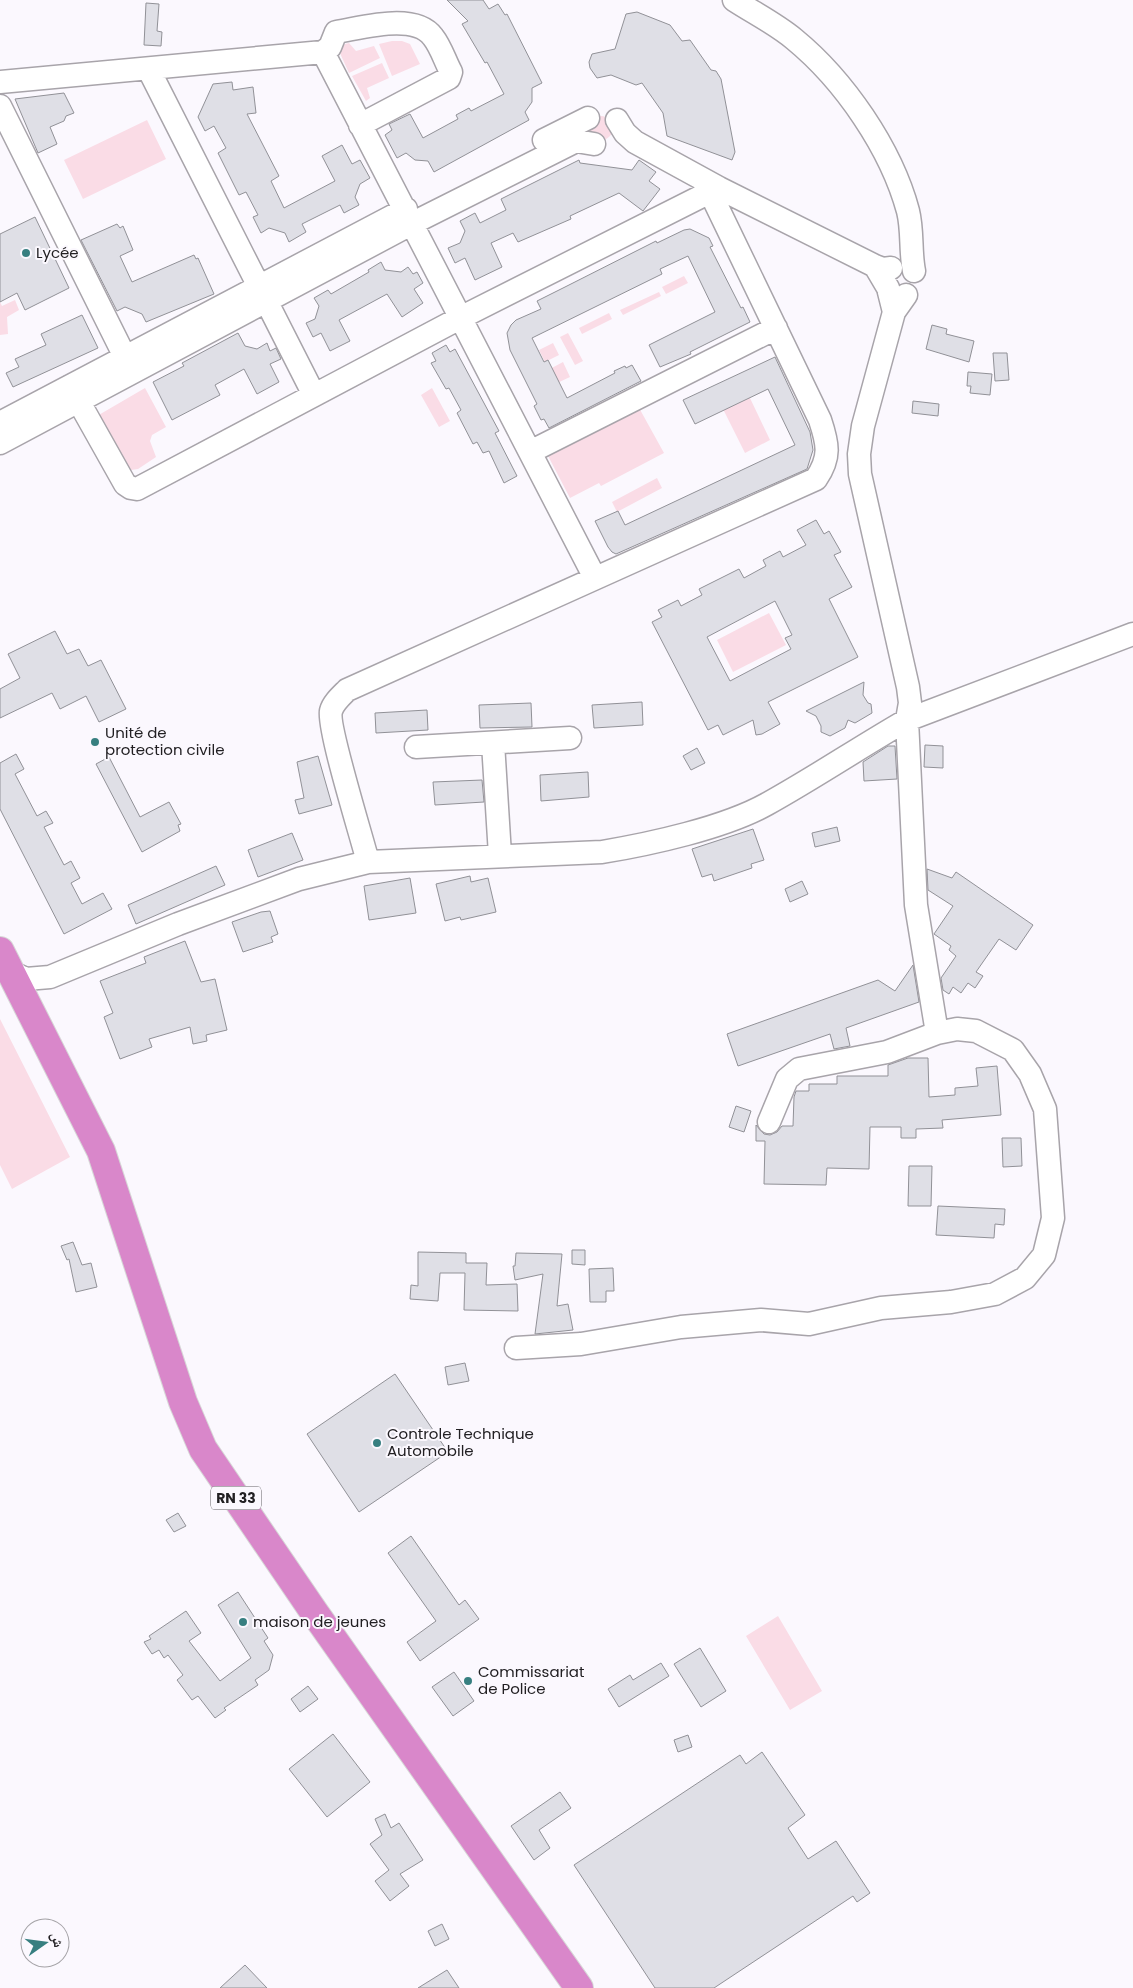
<svg xmlns="http://www.w3.org/2000/svg" width="1133" height="1988" font-family="Poppins,'Noto Naskh Arabic',sans-serif">
  <rect width="100%" height="100%" fill="#fbf8fe"/>
  <path fill="#fadce6" d="M392,41H402L410,44L420,64L392,76L379,44Z
    M349,43L356,51L374,46L380,58L349,73L339,51L345,44Z
    M382,63L389,78L367,88L370,98L366,101L352,76Z
    M589 128a12 12 0 1 1 24 0a12 12 0 1 1-24 0Z
    M147,120L166,159L83,199L64,160Z
    M684,276L688,283L666,294L662,287Z
    M659,292L661,296L623,315L620,310Z
    M15,300L19,310L7,317L8,334L0,335V302L2,306Z
    M609,313L612,319L582,334L579,328Z
    M568,333L583,361L575,365L560,337Z
    M553,343L559,355L545,362L539,350Z
    M563,362L570,377L555,384L548,370Z
    M145,388L166,427L152,435L150,441L156,457L138,469L131,470L126,468L97,416Z
    M432,388L450,421L439,427L421,395Z
    M749,396L770,440L745,453L723,409Z
    M638,406L664,453L601,486L599,483L570,498L547,454Z
    M657,478L662,488L617,512L612,502Z
    M769,613L786,645L733,672L717,640Z
    M0,1019L70,1157L12,1189L0,1165Z
    M778,1616L822,1691L790,1710L746,1636Z"/>
  <path fill="#dfdfe6" stroke="#919197" fill-rule="evenodd" d="M447,0H483L489,9L498,4L505,15L507,14L542,83L532,88V102L525,112L529,120L434,172L428,161L415,160L406,153L397,158L385,135L392,130L389,124L410,114L423,138L458,119L456,115L469,108L471,111L504,94L487,62L485,63L462,24L468,21Z
    M146,3L159,4L157,31L162,32L161,46L144,45Z
    M637,12L670,25L682,41L690,40L711,70L716,71L721,79L735,152L732,160L667,136L663,113L642,83L636,85L611,75L597,78L590,68L589,62L592,54L615,49L626,14Z
    M232,82L233,90L253,87L256,113L247,114L279,176L271,181L284,208L335,181L322,156L342,145L352,164L360,160L370,178L360,184L355,197L359,205L344,213L340,205L302,224L306,232L289,242L285,233L269,228L261,233L253,217L258,215L246,192L239,195L218,153L226,148L214,126L205,131L198,117L213,84Z
    M64,93L74,113L66,116L64,121L50,127L57,144L38,153L15,99Z
    M579,160L580,163L632,170L639,160L656,172L649,181L660,189L643,211L619,193L570,216L571,219L518,242L513,233L491,243L502,267L475,280L465,258L455,263L448,248L460,243L465,231L460,221L475,213L480,223L506,210L501,199Z
    M35,217L69,288L25,310L17,293L0,302V234Z
    M117,224L120,228L123,226L133,250L120,256L132,282L194,255L196,259L198,258L214,294L146,322L142,314L125,307L117,311L81,240Z
    M690,229L709,238L713,246L710,247L741,308L743,307L750,322L690,352L691,354L660,367L649,345L715,312L688,256L660,269L662,274L532,338L544,362L548,360L567,398L615,373L614,371L625,366L626,368L632,365L641,381L549,428L544,419L541,420L534,406L537,404L510,350L507,333L511,325L516,320L541,309L537,301L565,287L656,241L657,243L684,230Z
    M381,262L385,270L401,272L408,267L413,274L417,272L423,283L414,289L423,303L402,317L387,294L339,320L350,341L330,351L321,333L313,337L306,323L315,319L319,306L314,298L328,290L331,294L369,272L368,270Z
    M82,315L98,348L13,387L6,373L19,367L15,359L46,345L41,334Z
    M932,325L947,329L946,334L974,341L969,362L926,349Z
    M238,333L245,346L257,349L267,343L270,351L276,348L281,359L270,364L279,382L257,394L244,369L215,385L220,395L172,420L153,382L184,366L182,363Z
    M446,345L450,352L455,349L499,431L495,433L517,476L504,483L489,451L483,453L477,442L473,444L457,413L461,410L449,388L446,389L431,363L436,361L432,353Z
    M993,353H1007L1009,380L995,381Z
    M775,357L810,432L813,450L807,469L616,554L612,552L608,547L595,521L618,511L625,525L795,445L768,389L695,424L683,400Z
    M968,372L992,374L990,395L970,393L971,386H967Z
    M913,401L939,404L938,416L912,413Z
    M816,520L824,534L829,531L841,552L834,555L852,587L829,599L858,657L768,702L780,724L762,734L756,735L753,720L723,735L718,725L708,730L652,622L662,617L658,610L678,600L681,606L702,595L699,589L739,569L744,578L766,566L763,560L780,551L783,557L806,545L797,530ZM775,601L792,635L785,638L791,649L730,681L707,637Z
    M55,631L67,654L79,649L88,666L101,660L126,709L99,722L86,696L60,709L52,693L0,718V689L20,678L8,654Z
    M864,682L863,695L868,703L871,704L872,713L855,723L848,720L845,728L830,736L821,732V726L816,716L806,711Z
    M642,702L643,725L594,728L592,705Z
    M531,703L532,727L480,728L479,705Z
    M427,710L428,730L376,733L375,713Z
    M925,745L943,746V768L924,767Z
    M888,746H895L897,779L864,781L863,762Z
    M697,748L705,763L691,770L683,756Z
    M16,754L24,769L15,774L37,816L46,811L53,823L44,827L64,865L71,861L80,878L71,883L82,904L103,893L112,909L64,934L0,809V763Z
    M318,756L332,805L299,814L295,800L304,798L297,762Z
    M109,757L140,817L169,802L181,824L178,825L180,831L142,852L96,764Z
    M588,772L589,797L541,801L540,775Z
    M482,780L484,802L435,805L433,782Z
    M837,827L840,841L815,847L812,833Z
    M753,829L764,860L751,864L752,868L714,881L712,874L702,877L692,849Z
    M292,833L303,860L258,877L248,850Z
    M216,866L225,885L136,924L128,905Z
    M927,869L952,878L956,872L1033,925L1016,950L999,939L976,972L983,976L975,988L968,983L961,993L953,987L949,994L943,990L941,978L956,956L949,950L951,946L934,934L953,906L928,890Z
    M470,876L471,882L488,878L496,912L461,920L460,917L445,921L436,884Z
    M410,878L416,913L369,920L364,886Z
    M802,881L808,894L790,902L785,889Z
    M270,911L278,934L271,937L273,942L243,952L232,922L261,912Z
    M185,941L201,982L215,979L227,1030L206,1035L207,1041L193,1044L190,1027L149,1039L152,1047L120,1059L104,1017L113,1013L100,981L146,963L144,957Z
    M913,965L919,1002L846,1028L850,1046L834,1049L830,1034L738,1066L727,1034L878,980L895,991Z
    M908,1058H928L929,1097L955,1095V1088L978,1086L976,1068L997,1066L1001,1115L942,1120L943,1128L916,1129V1138H901V1127H870L869,1169L827,1168L826,1185L764,1184L765,1141H756V1125L764,1134L770,1135L777,1132L782,1126H793L794,1097L796,1091H809V1084H837V1076H888V1065Z
    M736,1106L751,1111L744,1132L729,1127Z
    M1002,1138H1021L1022,1166L1003,1167Z
    M909,1166H932L931,1206H908Z
    M938,1206L1005,1209L1004,1225L995,1224L994,1238L936,1235Z
    M73,1242L82,1265L91,1263L97,1287L76,1292L69,1259L67,1260L61,1246Z
    M572,1250H585V1265L572,1264Z
    M418,1252L466,1253V1263H487L486,1285L517,1284L518,1311L464,1310L465,1273H440L438,1301L410,1299L411,1285L418,1286Z
    M516,1253L562,1254L557,1306L568,1304L573,1330L535,1334L543,1274L515,1280L513,1266H515Z
    M613,1268L614,1291H606V1302H590L589,1269Z
    M465,1363L469,1381L448,1385L445,1367Z
    M395,1374L448,1452L359,1512L307,1434Z
    M178,1513L186,1526L174,1532L166,1520Z
    M411,1536L459,1605L465,1600L479,1619L420,1661L407,1642L436,1621L388,1553Z
    M238,1592L268,1638L264,1641L273,1655L269,1670L255,1680L258,1685L224,1708L226,1710L215,1718L198,1696L192,1700L177,1680L183,1675L168,1655L164,1658L159,1650L152,1654L144,1642L151,1639L149,1636L186,1611L201,1633L189,1641L220,1681L251,1658L218,1605Z
    M700,1648L726,1691L701,1707L674,1664Z
    M661,1663L669,1676L619,1707L608,1689L630,1675L633,1680Z
    M454,1672L474,1701L453,1716L432,1687Z
    M308,1686L318,1699L300,1712L291,1699Z
    M333,1734L370,1782L327,1817L289,1769Z
    M688,1735L692,1747L678,1752L674,1740Z
    M762,1752L805,1815L788,1828L808,1859L836,1841L870,1893L857,1902L853,1896L714,1988H655L574,1865L740,1755L746,1764Z
    M560,1792L571,1808L539,1830L550,1848L534,1860L511,1826Z
    M385,1814L391,1828L399,1823L423,1860L400,1874L409,1886L390,1901L375,1881L389,1870L370,1844L382,1835L375,1819Z
    M442,1924L449,1939L435,1946L428,1931Z
    M245,1965L267,1988H220Z
    M447,1970L459,1988H418Z"/>
  <g fill="none" stroke-linecap="round" stroke-linejoin="round">
    <g stroke="#a8a4aa" stroke-width="25">
      <path id="minor" d="M734,0C754,13 776,24 794,39C844,80 891,148 908,211C913,231 910,251 914,271
        M323,52L330,47L336,32C362,28 415,12 433,37C441,47 445,61 451,72L449,78L360,125
        M149,70L314,395
        M0,82L323,52L595,578
        M0,106L132,371
        M617,120L625,133L635,142L719,188L875,266L883,269L891,268
        M544,140L588,118
        M875,266L888,288L894,312
        M70,386L125,484L131,488L137,489L460,318L710,192
        M0,423L406,209
        M0,443L411,224L576,141L594,144
        M530,452L776,328
        M493,743L500,855
        M416,747L570,738
        M368,862C362,838 327,726 331,711C333,703 341,696 347,690L816,479C831,457 828,444 820,420L710,192L719,188
        M11,972L26,979L50,977L178,924L299,879L368,862L602,852C650,844 724,828 767,804C814,778 860,747 907,720L910,703L908,687L860,474L859,454L863,426L894,312L906,295
        M769,1122L787,1079L799,1069L887,1052L937,1033L916,905L907,720L1133,634
        M516,1348L581,1344L681,1327L761,1320L809,1324L881,1308L951,1302L995,1294L1025,1278L1044,1255L1053,1218L1045,1109L1030,1074L1013,1050L976,1031L957,1029L937,1033"/>
    </g>
    <g stroke="#d7d7d7" stroke-width="30">
      <path id="highway" d="M0,951L101,1151L183,1402L203,1449L314,1612L579,1988"/>
    </g>
    <use href="#minor" stroke="#fff" stroke-width="22"/>
    <use href="#highway" stroke="#d987ca" stroke-width="28"/>
  </g>
  <g fill="#377f80" stroke="#fbf8fe" stroke-width="2">
    <circle cx="26" cy="253" r="5"/>
    <circle cx="95" cy="742" r="5"/>
    <circle cx="377" cy="1443" r="5"/>
    <circle cx="243" cy="1622" r="5"/>
    <circle cx="468" cy="1681" r="5"/>
  </g>
  <g text-anchor="middle" stroke-width="4" stroke-linejoin="round" paint-order="stroke">
    <rect fill="#fbf8fe" stroke="#636165" stroke-width="1" x="211" y="1486.5" width="50" height="23" rx="4"/>
    <g font-size="14" font-weight="bold" fill="#222023">
      <text x="236" y="1503">RN 33</text>
    </g>
    <g font-size="15" fill="#222023" stroke="#fbf8fe" text-anchor="start">
      <text x="36" y="258">Lycée</text>
      <text x="105" y="738">Unité de<tspan x="105" dy="17">protection civile</tspan></text>
      <text x="387" y="1439">Controle Technique<tspan x="387" dy="17">Automobile</tspan></text>
      <text x="253" y="1627">maison de jeunes</text>
      <text x="478" y="1677">Commissariat<tspan x="478" dy="17">de Police</tspan></text>
    </g>
  </g>
  <g transform="translate(45 1943) rotate(76)"><circle r="24" fill="#fbf8fe" stroke="#a4a2a6"/>
  <path d="M0-4L9 19L0 12L-9 19Z" fill="#377f80"/>
  <text y="-8" font-size="14" font-weight="bold" text-anchor="middle" fill="#222023">ش</text>
  </g>
</svg>
